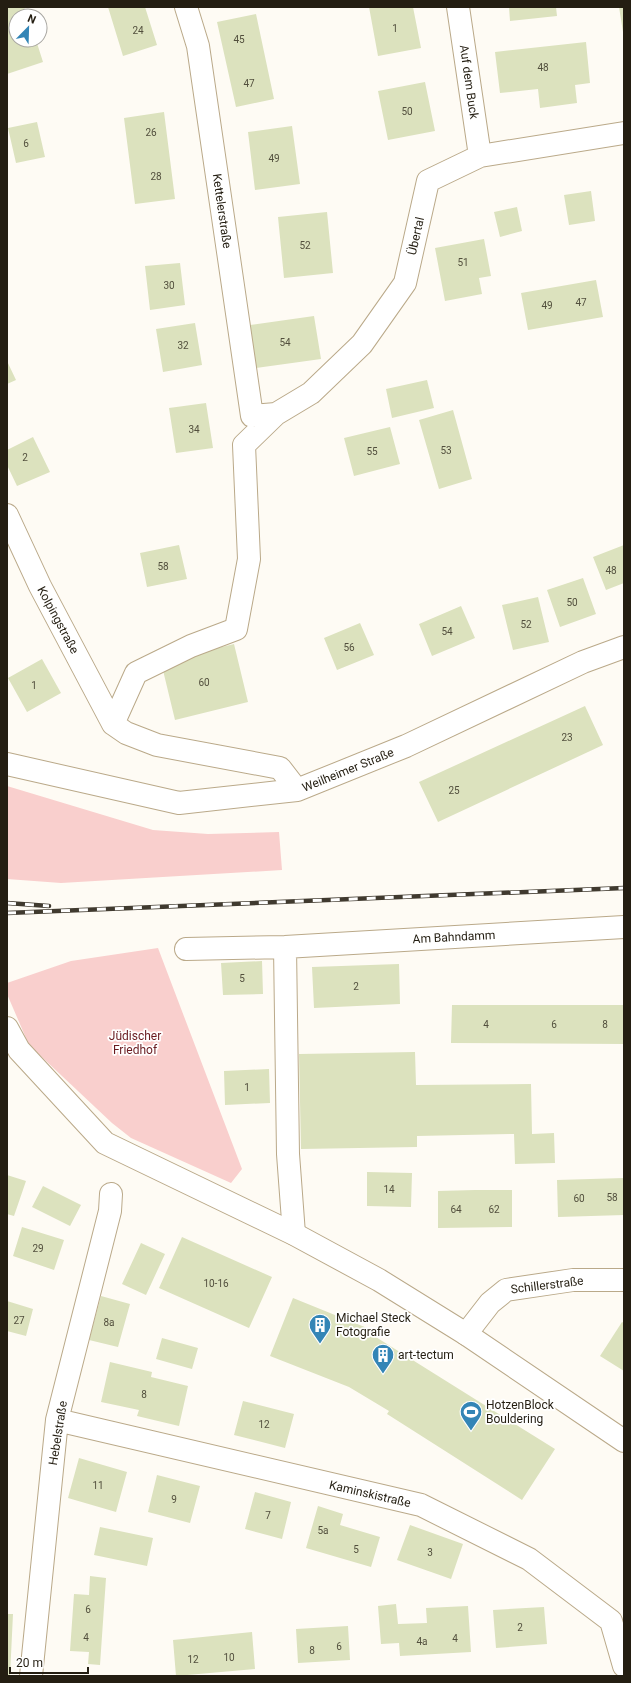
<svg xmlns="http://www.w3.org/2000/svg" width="631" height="1683" font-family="Roboto,sans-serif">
  <rect width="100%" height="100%" fill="#fefbf4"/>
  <path fill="#f9cfcd" d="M7,786L153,830L208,834L279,832L282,870L61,883L7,879Z
    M158,948L242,1169L231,1183L131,1138L112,1123L29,1045L7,994V983L71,961Z"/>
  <path fill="#dce2be" d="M7,7H24L27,16H16V40H36L43,62L7,74Z
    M108,7H145L157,45L123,56Z
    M369,7H413L421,48L378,56Z
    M509,7H556L557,16L510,21Z
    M619,7H624V32H623Z
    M256,14L274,99L236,107L217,22Z
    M586,42L590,83L575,85L577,103L540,108L538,89L500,93L495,52Z
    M425,82L435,131L388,140L378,91Z
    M164,112L175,199L135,204L124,118Z
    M37,122L45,157L16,163L8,128Z
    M292,126L300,184L255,190L248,132Z
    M591,191L595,221L569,225L564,195Z
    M517,207L522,231L500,237L494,212Z
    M327,212L333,273L284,278L278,217Z
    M484,239L491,276L479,278L482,294L445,301L435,248Z
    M180,263L185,305L150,310L145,266Z
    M596,280L603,317L528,330L521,293Z
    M314,316L321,359L256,368L250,325Z
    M195,323L202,365L163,372L156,329Z
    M7,361L16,380L7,384Z
    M427,380L434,408L392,418L386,389Z
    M206,403L213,448L176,453L169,408Z
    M453,410L472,479L439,489L419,420Z
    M390,427L400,464L354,476L344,438Z
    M33,437L50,472L17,486L7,465V450Z
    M179,545L187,579L147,587L140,553Z
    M624,545V583L606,590L593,557Z
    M583,578L596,614L560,627L547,590Z
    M538,597L549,642L513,650L502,605Z
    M461,606L475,638L432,656L419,624Z
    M360,623L374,655L337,670L324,638Z
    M234,644L248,702L175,720L161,662Z
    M42,659L61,693L27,712L8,678Z
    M585,706L603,745L438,822L419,782Z
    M262,961L263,994L223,995L221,963Z
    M399,964L400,1004L314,1008L312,967Z
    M452,1005H624V1044L451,1043Z
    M415,1052L416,1085L531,1084L532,1134L554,1133L555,1163L515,1164L514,1134L417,1136V1147L301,1149L299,1054Z
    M269,1069L270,1103L225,1105L224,1071Z
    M367,1172L412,1173L411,1207L367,1206Z
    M7,1175L26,1181L14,1216L7,1214Z
    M624,1178V1215L558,1217L557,1180Z
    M43,1186L81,1205L70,1226L32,1207Z
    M475,1190H512V1227L438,1228V1191Z
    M22,1227L64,1240L54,1270L13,1256Z
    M182,1237L272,1277L249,1328L159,1288Z
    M141,1243L165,1254L146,1295L122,1284Z
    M101,1296L130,1304L118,1347L89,1340Z
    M293,1298L372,1330L371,1334L555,1449L522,1500L387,1414L389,1411L349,1387L270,1356Z
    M7,1301L33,1309L26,1336L7,1331Z
    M622,1322L624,1323V1371L600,1356Z
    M162,1338L198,1348L192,1369L156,1359Z
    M110,1362L152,1372L151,1377L188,1386L179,1426L137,1416L139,1410L101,1402Z
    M243,1401L294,1414L285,1448L234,1435Z
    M79,1458L127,1472L116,1512L68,1498Z
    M157,1475L200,1486L190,1523L148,1512Z
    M255,1492L291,1502L282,1539L245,1529Z
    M318,1506L343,1514L340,1525L380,1537L371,1567L306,1548Z
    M410,1525L463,1544L451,1579L397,1560Z
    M100,1527L153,1538L147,1566L94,1555Z
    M90,1576L106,1578L100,1665L88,1664L89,1652L70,1651L74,1594L89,1595Z
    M396,1604L398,1624L427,1623L426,1608L468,1606L471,1652L400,1656L399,1643L381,1644L378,1606Z
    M544,1607L547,1644L496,1648L493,1610Z
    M7,1614H13L10,1676H7Z
    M348,1626L350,1660L298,1663L296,1629Z
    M252,1632L255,1669L176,1676L173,1640Z"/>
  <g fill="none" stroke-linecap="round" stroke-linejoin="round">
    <g stroke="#baa989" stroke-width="24">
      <path id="minor" d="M186,7L198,46L252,416L276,414L311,393L362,344L405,283L428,181L480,156L624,133
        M458,7L480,156
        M276,414L244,445L249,559L236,629L191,646L136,673L113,724L126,733L157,745L280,768L297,790
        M7,515L40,586L113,724
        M7,764L179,803L297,790L406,746L583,662L624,647
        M285,947L288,1154L294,1234
        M186,949L285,947L624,927
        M466,1334L490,1303L506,1290L573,1280H624
        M57,1420L421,1505L529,1559L611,1621L624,1666
        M31,1676L57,1420L110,1211L111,1194"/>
    </g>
    <g stroke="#baa989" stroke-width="24">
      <path id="major" d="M7,1028L19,1050L105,1143L294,1234L379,1280L466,1334L624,1441"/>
    </g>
    <use href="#minor" stroke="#fff" stroke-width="22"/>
    <use href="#major" stroke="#fff" stroke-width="22"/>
    <g stroke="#403a2f" stroke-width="4.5">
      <path id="rail" d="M7,903L49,906
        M7,913L624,888"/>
    </g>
    <use href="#rail" stroke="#fff" stroke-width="3" stroke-dasharray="9" stroke-linecap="butt"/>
  </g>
  <defs>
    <g id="building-pin" transform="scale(1.15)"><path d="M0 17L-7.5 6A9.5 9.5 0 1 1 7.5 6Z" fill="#3385b6" stroke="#fff"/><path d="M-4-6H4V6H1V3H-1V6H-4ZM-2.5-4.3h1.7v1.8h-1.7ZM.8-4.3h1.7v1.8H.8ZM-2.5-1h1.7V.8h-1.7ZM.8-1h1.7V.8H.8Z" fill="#fff"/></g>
    <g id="stadium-pin" transform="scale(1.15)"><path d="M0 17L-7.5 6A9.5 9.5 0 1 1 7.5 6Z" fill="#3385b6" stroke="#fff"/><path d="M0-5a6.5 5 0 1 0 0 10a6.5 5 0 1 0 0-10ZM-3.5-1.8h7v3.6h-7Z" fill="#fff"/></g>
  </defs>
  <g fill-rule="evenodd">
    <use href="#building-pin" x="320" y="1325"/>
    <use href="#building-pin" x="383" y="1355"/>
    <use href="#stadium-pin" x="471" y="1412"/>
  </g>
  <g text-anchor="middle" stroke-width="3.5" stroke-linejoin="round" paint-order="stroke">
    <g font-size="10" fill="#524f3d">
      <text x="395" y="32">1</text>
      <text x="138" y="34">24</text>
      <text x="239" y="43">45</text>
      <text x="543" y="71">48</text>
      <text x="249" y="87">47</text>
      <text x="407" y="115">50</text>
      <text x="151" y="136">26</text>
      <text x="26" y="147">6</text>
      <text x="274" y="162">49</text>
      <text x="156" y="180">28</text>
      <text x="305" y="249">52</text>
      <text x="463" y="266">51</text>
      <text x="169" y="289">30</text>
      <text x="581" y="306">47</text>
      <text x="547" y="309">49</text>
      <text x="285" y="346">54</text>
      <text x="183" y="349">32</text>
      <text x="194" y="433">34</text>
      <text x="446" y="454">53</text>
      <text x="372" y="455">55</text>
      <text x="25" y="461">2</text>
      <text x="163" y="570">58</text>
      <text x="611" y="574">48</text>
      <text x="572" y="606">50</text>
      <text x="526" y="628">52</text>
      <text x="447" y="635">54</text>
      <text x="349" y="651">56</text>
      <text x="204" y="686">60</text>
      <text x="34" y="689">1</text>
      <text x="567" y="741">23</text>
      <text x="454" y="794">25</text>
      <text x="242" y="982">5</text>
      <text x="356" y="990">2</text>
      <text x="486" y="1028">4</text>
      <text x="554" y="1028">6</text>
      <text x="605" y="1028">8</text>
      <text x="247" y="1091">1</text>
      <text x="389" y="1193">14</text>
      <text x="612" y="1201">58</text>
      <text x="579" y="1202">60</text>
      <text x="456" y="1213">64</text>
      <text x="494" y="1213">62</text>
      <text x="38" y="1252">29</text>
      <text x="216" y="1287">10-16</text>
      <text x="19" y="1324">27</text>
      <text x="109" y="1326">8a</text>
      <text x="144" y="1398">8</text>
      <text x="264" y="1428">12</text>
      <text x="98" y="1489">11</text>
      <text x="174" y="1503">9</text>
      <text x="268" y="1519">7</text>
      <text x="323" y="1534">5a</text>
      <text x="356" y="1553">5</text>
      <text x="430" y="1556">3</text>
      <text x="88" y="1613">6</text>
      <text x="520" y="1631">2</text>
      <text x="86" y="1641">4</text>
      <text x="455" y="1642">4</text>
      <text x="422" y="1645">4a</text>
      <text x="339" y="1650">6</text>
      <text x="312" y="1654">8</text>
      <text x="229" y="1661">10</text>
      <text x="193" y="1663">12</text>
    </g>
    <g font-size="12" fill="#241e12" stroke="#fff">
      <text transform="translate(469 82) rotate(82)" y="4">Auf dem Buck</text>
      <text transform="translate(222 211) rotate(82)" y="4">Kettelerstraße</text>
      <text transform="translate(416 236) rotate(-77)" y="4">Übertal</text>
      <text transform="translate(58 620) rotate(62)" y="4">Kolpingstraße</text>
      <text transform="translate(348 770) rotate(-22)" y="4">Weilheimer Straße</text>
      <text transform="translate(454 937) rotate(-3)" y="4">Am Bahndamm</text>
      <text transform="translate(547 1285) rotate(-7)" y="4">Schillerstraße</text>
      <text transform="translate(58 1433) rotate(-81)" y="4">Hebelstraße</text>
      <text transform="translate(370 1494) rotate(13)" y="4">Kaminskistraße</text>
    </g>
    <g font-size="12" fill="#691a1f" stroke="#fff">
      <text x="135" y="1040">Jüdischer<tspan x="135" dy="14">Friedhof</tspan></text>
    </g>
    <g font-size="12" fill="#241e12" stroke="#fff" text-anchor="start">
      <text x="336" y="1322">Michael Steck<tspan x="336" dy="14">Fotografie</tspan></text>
      <text x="398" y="1359">art-tectum</text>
      <text x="486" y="1409">HotzenBlock<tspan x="486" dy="14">Bouldering</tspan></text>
    </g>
  </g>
  <rect width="631" height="1683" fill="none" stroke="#241e12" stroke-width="16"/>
  <g transform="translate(28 28) rotate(23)"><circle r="19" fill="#ffffff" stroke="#a7a5a0"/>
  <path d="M0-3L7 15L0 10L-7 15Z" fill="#3385b6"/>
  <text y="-6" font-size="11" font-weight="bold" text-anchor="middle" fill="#241e12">N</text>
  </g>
  <path d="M10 1667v6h78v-6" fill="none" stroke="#241e12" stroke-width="2"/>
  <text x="16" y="1667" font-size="12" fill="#241e12" stroke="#ffffff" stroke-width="3" paint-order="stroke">20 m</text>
</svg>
